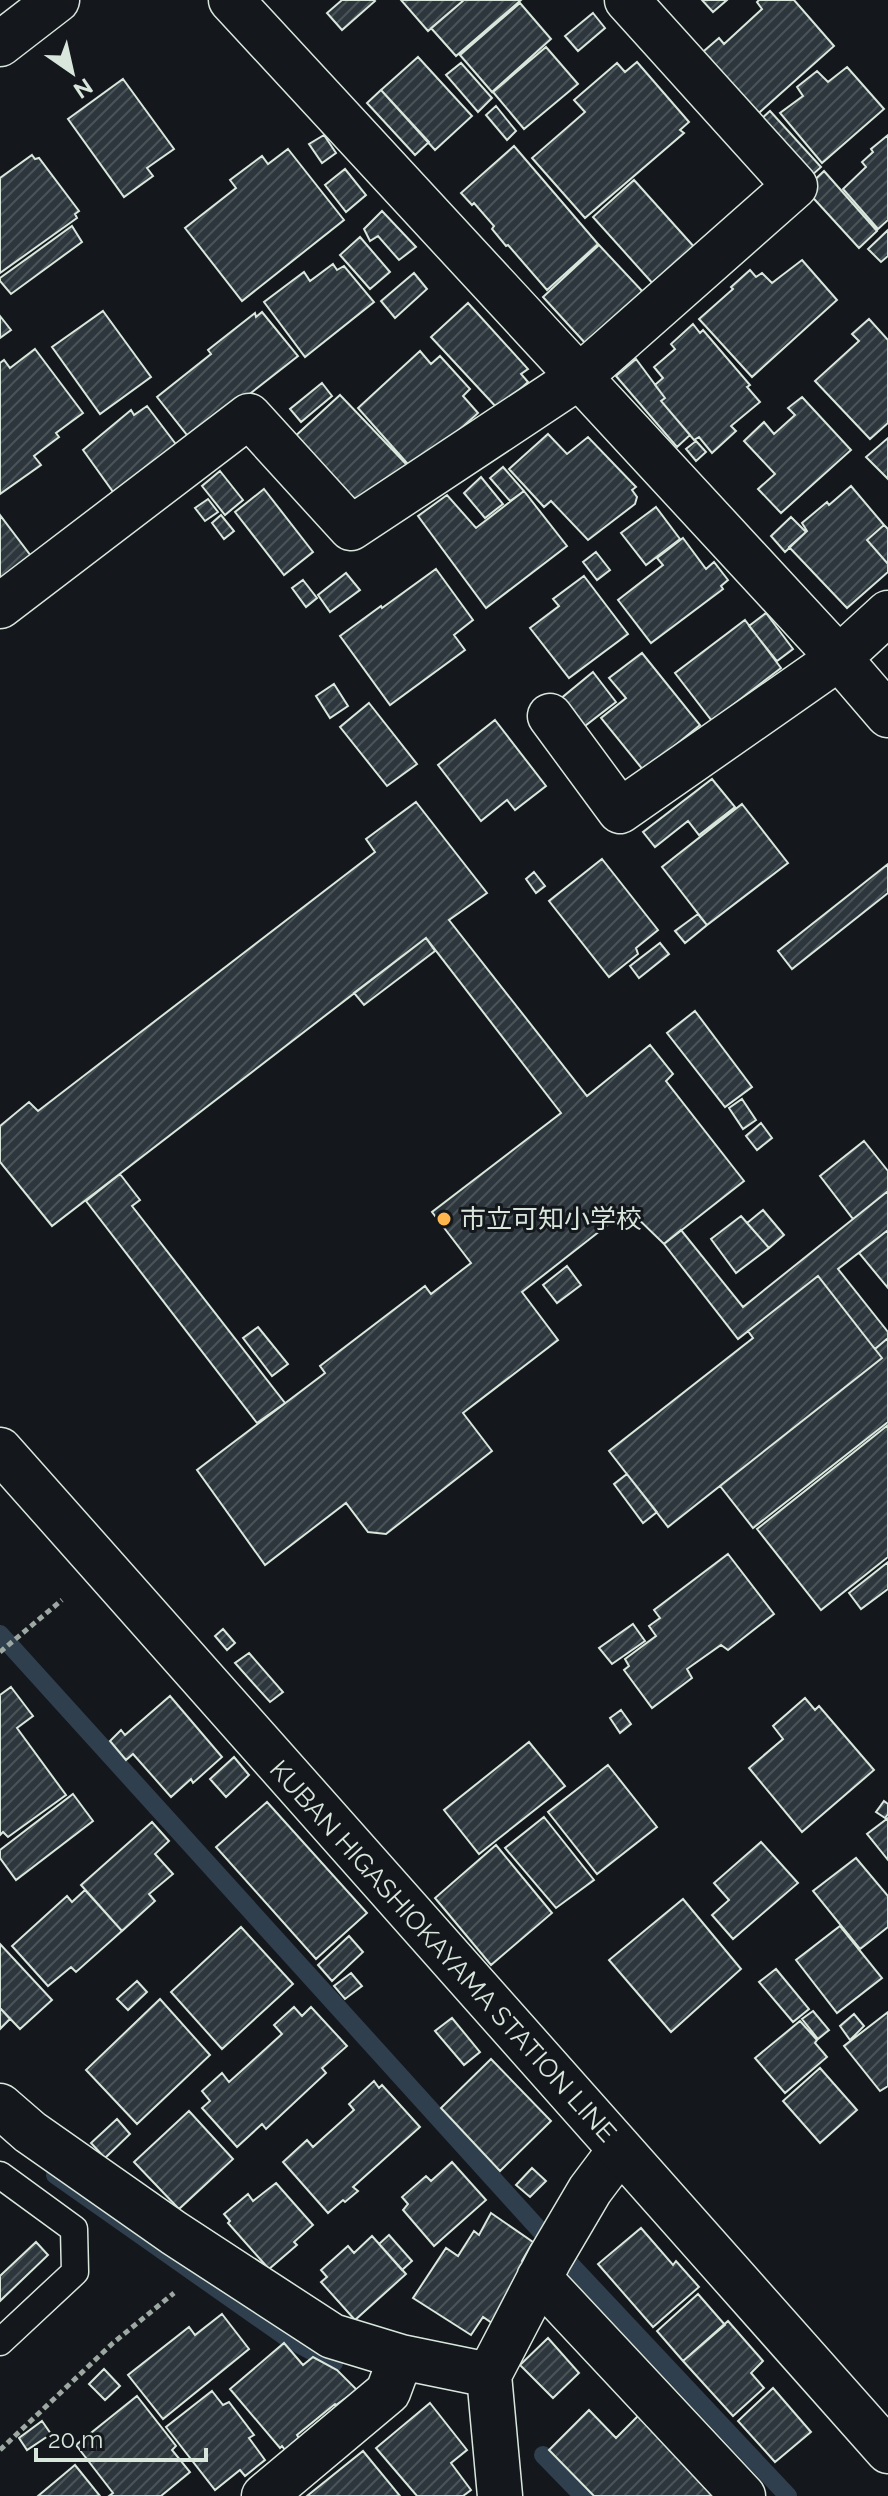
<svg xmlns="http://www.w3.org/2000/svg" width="888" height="2496" font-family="Raleway,'Noto Sans JP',sans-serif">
  <defs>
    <pattern id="building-hatch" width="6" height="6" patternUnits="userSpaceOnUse" patternTransform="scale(2)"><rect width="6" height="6" fill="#2c363c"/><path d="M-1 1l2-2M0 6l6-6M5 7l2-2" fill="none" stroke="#4a5358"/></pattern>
  </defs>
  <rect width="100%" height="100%" fill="#14181c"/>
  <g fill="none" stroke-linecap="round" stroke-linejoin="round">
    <path stroke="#2f3f4d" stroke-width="18" d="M0,1634L574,2268L788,2496
      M55,2175L287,2338L334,2363
      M543,2455L583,2496"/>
  </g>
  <path fill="url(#building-hatch)" stroke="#d8e6dc" stroke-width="2" d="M342,0H374L375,1L342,30L327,13Z
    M401,0H464L428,31Z
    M464,0H521L456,56L431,28Z
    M702,0H727L713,12Z
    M759,0H794L834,46L751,120L698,56L719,38L724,44L762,9L757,2Z
    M520,3L551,39L492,92L460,55Z
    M593,13L605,28L578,51L565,36Z
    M546,47L578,84L524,129L493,92Z
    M418,57L472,116L435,150L381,90Z
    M637,62L689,122L680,130L684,133L585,218L532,158L585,112L574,100L617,63L625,72Z
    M461,63L492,98L478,112L446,75Z
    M847,67L884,109L822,163L780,113L803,96L797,87L817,71L828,82Z
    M123,79L174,149L147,168L153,176L124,197L68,119Z
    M381,90L429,142L415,155L367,103Z
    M496,106L516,131L507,140L486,115Z
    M770,111L821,167L801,185L750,129Z
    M324,135L336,153L322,163L309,144Z
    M888,135V220L878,229L843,189L866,167L862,162L873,152L871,149Z
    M514,146L598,244L547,290L508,245L506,246L492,229L494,226L474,203L472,205L461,193Z
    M288,149L344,220L242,301L185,228L236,188L230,180L262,156L268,164Z
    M32,155L35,159L39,158L79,211L75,214L77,218L0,273V178Z
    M345,169L366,195L346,212L325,185Z
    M824,171L877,231L859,248L805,189Z
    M634,180L696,249L655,286L593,217Z
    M382,211L416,247L399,260L378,236L370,241L364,229Z
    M72,226L82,242L11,294L0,281V278Z
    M888,230V256L881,262L868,249Z
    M360,237L390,272L370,289L340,255Z
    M599,245L643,292L586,344L543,297Z
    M802,260L837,300L752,377L699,319L733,289L731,287L750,270L756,277L762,273L772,283Z
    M333,264L337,270L344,266L374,302L305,357L264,302L304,272L310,281Z
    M414,273L427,289L395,318L381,301Z
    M468,303L528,369L521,374L528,382L498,409L431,337Z
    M103,311L151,377L100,414L52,347Z
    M262,312L298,356L191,440L157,397L211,354L208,350L255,313L256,317Z
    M0,316L11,330L0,338Z
    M869,319L888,340V423L870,439L815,381L859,341L852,334Z
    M693,324L700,333L703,330L750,385L747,387L760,402L731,426L736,431L712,453L699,437L694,440L661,401L665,398L655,385L663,378L654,367L675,349L671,344Z
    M35,349L83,413L56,433L59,437L34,456L41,465L0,494V363L4,360L10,368Z
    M420,351L431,364L440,356L470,389L463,396L478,413L414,471L358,408Z
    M636,359L665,398L661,401L690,435L677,447L616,376Z
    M322,383L332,396L301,422L290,409Z
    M340,395L407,465L356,509L292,439Z
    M802,397L851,450L781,513L758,489L775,474L744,441L764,422L774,434L795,415L788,408Z
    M147,406L178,447L116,496L83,450L131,410L134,415Z
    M548,434L567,454L588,437L636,487L632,490L637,497L635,504L588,540L551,501L544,507L509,469Z
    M888,438V479L866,457Z
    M696,441L706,452L696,461L686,449Z
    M503,467L524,491L510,501L490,478Z
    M220,471L243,500L225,515L202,486Z
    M481,477L503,504L485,518L464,493Z
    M851,486L884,525L867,540L888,564V572L847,608L789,547L807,531L802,523L827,502L829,505Z
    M264,489L313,552L284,575L235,512Z
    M524,491L567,546L486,608L418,516L447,495L476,528Z
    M208,499L218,512L205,521L195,508Z
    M656,507L680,539L646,565L621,533Z
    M0,515L31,556L0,580Z
    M221,515L234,531L224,539L212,523Z
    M791,517L806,532L785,552L771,536Z
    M884,525L888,529V564L867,540Z
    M683,538L706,569L714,562L728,580L721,586L723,589L651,643L618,600L663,565L657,558Z
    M596,552L610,570L597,580L583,562Z
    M436,569L473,620L454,635L465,650L390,705L340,636L381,606L382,608Z
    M346,573L360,590L330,612L318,595Z
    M584,576L628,634L569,678L530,628L559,606L553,599Z
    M303,580L317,598L306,607L292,588Z
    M766,613L793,649L777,661L749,626Z
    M745,620L781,668L712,721L675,673Z
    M642,653L700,725L644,771L601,718L626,698L609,678Z
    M593,672L616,702L581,729L559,700Z
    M334,684L348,706L330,718L316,696Z
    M369,703L417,764L387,786L340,727Z
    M495,720L546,786L515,810L507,800L481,821L438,765Z
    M712,779L735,807L699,835L688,821L655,847L643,832Z
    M416,802L487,893L449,920L587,1096L650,1045L673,1074L666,1081L744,1181L664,1244L628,1209L522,1292L558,1340L463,1413L492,1451L386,1534L368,1532L346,1503L265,1565L197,1470L325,1373L320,1366L425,1286L431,1294L471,1263L432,1212L561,1113L426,938L52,1226L0,1162V1126L29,1102L38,1111L375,852L366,839Z
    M742,804L788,863L707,925L662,867Z
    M602,859L658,930L636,948L638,954L609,977L549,901Z
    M888,864V893L792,969L778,951Z
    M534,872L545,886L536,893L526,879Z
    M698,914L707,925L685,943L675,931Z
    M426,938L435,951L364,1005L354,993Z
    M660,943L669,954L639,978L630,966Z
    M695,1011L752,1087L725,1107L667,1033Z
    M742,1099L756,1120L743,1129L729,1108Z
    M761,1123L772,1138L757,1150L746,1136Z
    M864,1141L888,1171V1191L853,1219L820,1176Z
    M120,1174L140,1200L132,1206L285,1403L257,1423L86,1201Z
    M888,1191V1230L838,1269L888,1332V1338L875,1349L818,1276L738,1339L664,1244L681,1230L743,1307Z
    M763,1210L784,1235L769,1248L747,1223Z
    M741,1216L769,1248L736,1273L711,1239Z
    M888,1230V1288L859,1253Z
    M567,1266L581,1285L557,1303L543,1285Z
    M818,1276L882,1358L668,1527L609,1451L753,1338L748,1331Z
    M258,1327L288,1364L272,1376L243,1338Z
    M888,1338V1422L753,1528L720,1486L882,1358L875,1349Z
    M888,1425V1557L821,1610L757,1529Z
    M627,1474L657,1512L643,1523L614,1484Z
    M728,1554L774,1614L728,1650L721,1645L687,1669L692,1678L652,1708L624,1670L629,1666L625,1659L656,1636L649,1626L660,1618L654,1610Z
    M888,1562V1589L861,1609L849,1593Z
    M633,1624L645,1641L612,1664L599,1648Z
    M223,1629L235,1643L227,1650L215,1636Z
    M249,1653L283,1692L270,1702L235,1663Z
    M11,1687L33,1716L17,1728L66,1795L8,1837L3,1832L0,1835V1695Z
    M170,1696L222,1757L193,1783L191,1779L171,1797L133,1754L126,1760L110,1741L121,1730L125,1735Z
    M805,1698L815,1710L819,1706L874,1770L802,1832L749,1768L783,1739L773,1726Z
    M621,1710L631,1724L620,1733L610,1718Z
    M529,1742L565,1786L479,1854L444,1810Z
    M234,1757L249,1775L226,1797L210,1779Z
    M608,1765L657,1827L597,1874L548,1812Z
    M73,1794L93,1821L16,1880L0,1858V1850Z
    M884,1801L888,1804V1814L885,1818L876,1812Z
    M267,1802L367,1913L316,1959L216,1847Z
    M544,1817L594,1880L556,1908L505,1848Z
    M888,1818V1860L867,1834Z
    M152,1822L169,1841L155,1854L173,1874L149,1894L155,1901L122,1931L81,1885Z
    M761,1842L798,1883L733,1939L712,1915L729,1900L714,1883Z
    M496,1845L552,1913L491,1965L435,1898Z
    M856,1858L888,1896V1927L860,1949L813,1891Z
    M85,1890L122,1931L76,1972L71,1967L48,1986L12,1946L67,1896L72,1902Z
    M683,1899L741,1969L671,2032L609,1960Z
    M840,1926L882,1978L837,2013L796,1960Z
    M241,1927L293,1984L222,2049L171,1992Z
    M349,1936L363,1952L332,1981L318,1965Z
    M0,1944L52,2000L20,2029L0,2008Z
    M776,1969L809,2009L793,2022L759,1982Z
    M351,1973L362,1986L345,1999L334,1986Z
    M137,1981L147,1992L128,2010L117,1999Z
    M160,1999L210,2055L137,2124L86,2070Z
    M294,2007L302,2016L311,2007L347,2046L322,2068L326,2073L266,2129L262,2124L237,2147L202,2108L210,2101L202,2091L222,2073L229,2082L282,2034L274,2025Z
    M0,2008L10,2019L0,2029Z
    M813,2011L829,2030L818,2039L802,2019Z
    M888,2012V2086L880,2091L844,2046Z
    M854,2014L864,2026L850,2040L840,2026Z
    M452,2018L480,2052L464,2065L435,2031Z
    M800,2021L817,2040L815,2043L827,2057L785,2093L755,2058Z
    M491,2059L551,2121L500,2171L441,2108Z
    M820,2068L857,2110L820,2143L783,2101Z
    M374,2081L379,2088L382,2085L420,2127L353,2187L358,2191L345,2202L343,2200L328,2213L283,2162L307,2140L313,2147L354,2110L349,2104Z
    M189,2111L233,2159L179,2209L134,2162Z
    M117,2119L130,2134L105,2158L91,2143Z
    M452,2162L486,2200L434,2246L403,2210L408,2204L402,2197L426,2176L431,2181Z
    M532,2168L546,2181L530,2197L516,2185Z
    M276,2183L313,2225L294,2242L297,2245L269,2269L228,2223L230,2221L224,2214L248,2194L253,2201Z
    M491,2213L533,2242L522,2261L526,2264L492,2323L483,2317L471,2335L413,2298L446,2248L458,2256L474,2231L479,2235Z
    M641,2228L673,2265L676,2261L699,2287L653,2327L598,2264Z
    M389,2235L412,2261L402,2270L379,2244Z
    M372,2236L406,2274L355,2320L321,2282L327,2277L321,2270L348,2246L354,2253Z
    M36,2242L48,2255L0,2301V2276Z
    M698,2294L725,2325L683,2361L657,2331Z
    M222,2314L249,2349L163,2419L128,2375L189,2327L195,2335Z
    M728,2321L763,2361L751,2373L764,2388L733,2416L683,2361Z
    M548,2338L579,2373L553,2398L520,2365Z
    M284,2343L303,2365L313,2357L337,2370L357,2390L336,2405L335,2404L297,2435L299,2438L285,2450L282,2446L280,2448L230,2389Z
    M104,2369L120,2386L105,2400L89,2384Z
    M773,2388L811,2432L775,2462L738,2421Z
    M212,2391L223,2405L229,2402L254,2435L249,2438L265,2460L245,2476L240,2470L215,2490L166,2427Z
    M137,2396L176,2446L172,2450L190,2472L161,2496H109L113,2493L76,2445Z
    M430,2403L467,2450L451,2463L471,2490L463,2496H417L376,2448Z
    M589,2410L616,2438L640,2414L718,2496H594L549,2450Z
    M42,2421L51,2434L27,2450L19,2438Z
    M363,2451L400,2496H307Z
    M75,2465L100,2496H38Z"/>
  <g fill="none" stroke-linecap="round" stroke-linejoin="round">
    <g stroke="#d8e6dc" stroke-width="29">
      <path id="lane" d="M0,2175L74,2229L75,2272L0,2342"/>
    </g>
    <g stroke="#d8e6dc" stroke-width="47">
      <path id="street" d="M231,0L839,658L888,715
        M0,606L249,416L351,528L579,377L795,186L627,0
        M550,716L620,811L839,658L888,613
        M0,2106L30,2132L174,2233L332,2336L401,2357L489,2375
        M539,2278L743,2496
        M264,2496L388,2392L401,2357
        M500,2496L489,2375L550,2258L590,2190L620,2150"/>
    </g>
    <g stroke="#d8e6dc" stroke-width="47">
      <path id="secondary" d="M0,1450L888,2451"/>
    </g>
    <g stroke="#d8e6dc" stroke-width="47">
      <path id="primary" d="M0,44L57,0"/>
    </g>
    <path stroke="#9da8a2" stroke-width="5" stroke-dasharray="6 4" stroke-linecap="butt" d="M0,1652L62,1600
      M0,2450L113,2343L174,2293"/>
    <use href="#lane" stroke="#14181c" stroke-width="26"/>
    <use href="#street" stroke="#14181c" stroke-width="44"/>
    <use href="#secondary" stroke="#14181c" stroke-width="44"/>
    <use href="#primary" stroke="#14181c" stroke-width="44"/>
  </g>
  <circle fill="#ffb74d" stroke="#14181c" stroke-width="3" cx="444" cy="1219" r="8"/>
  <g text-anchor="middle" stroke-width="6" stroke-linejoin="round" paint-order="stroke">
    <g font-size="26" fill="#d8e6dc" stroke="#14181c" text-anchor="start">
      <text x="460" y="1228">市立可知小学校</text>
    </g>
    <g font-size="26" fill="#d8e6dc" stroke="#14181c">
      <text transform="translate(443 1951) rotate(48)" y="9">KUBAN HIGASHIOKAYAMA STATION LINE</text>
    </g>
  </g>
  <g transform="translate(72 72) rotate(146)" stroke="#14181c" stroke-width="6" paint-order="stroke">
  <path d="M0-6L14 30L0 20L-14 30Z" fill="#d8e6dc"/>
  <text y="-12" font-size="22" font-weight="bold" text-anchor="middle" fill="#d8e6dc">N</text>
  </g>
  <path d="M36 2448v12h170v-12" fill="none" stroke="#d8e6dc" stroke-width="4"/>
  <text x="48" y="2448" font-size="24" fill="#d8e6dc" stroke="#14181c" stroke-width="6" paint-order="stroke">20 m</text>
</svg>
